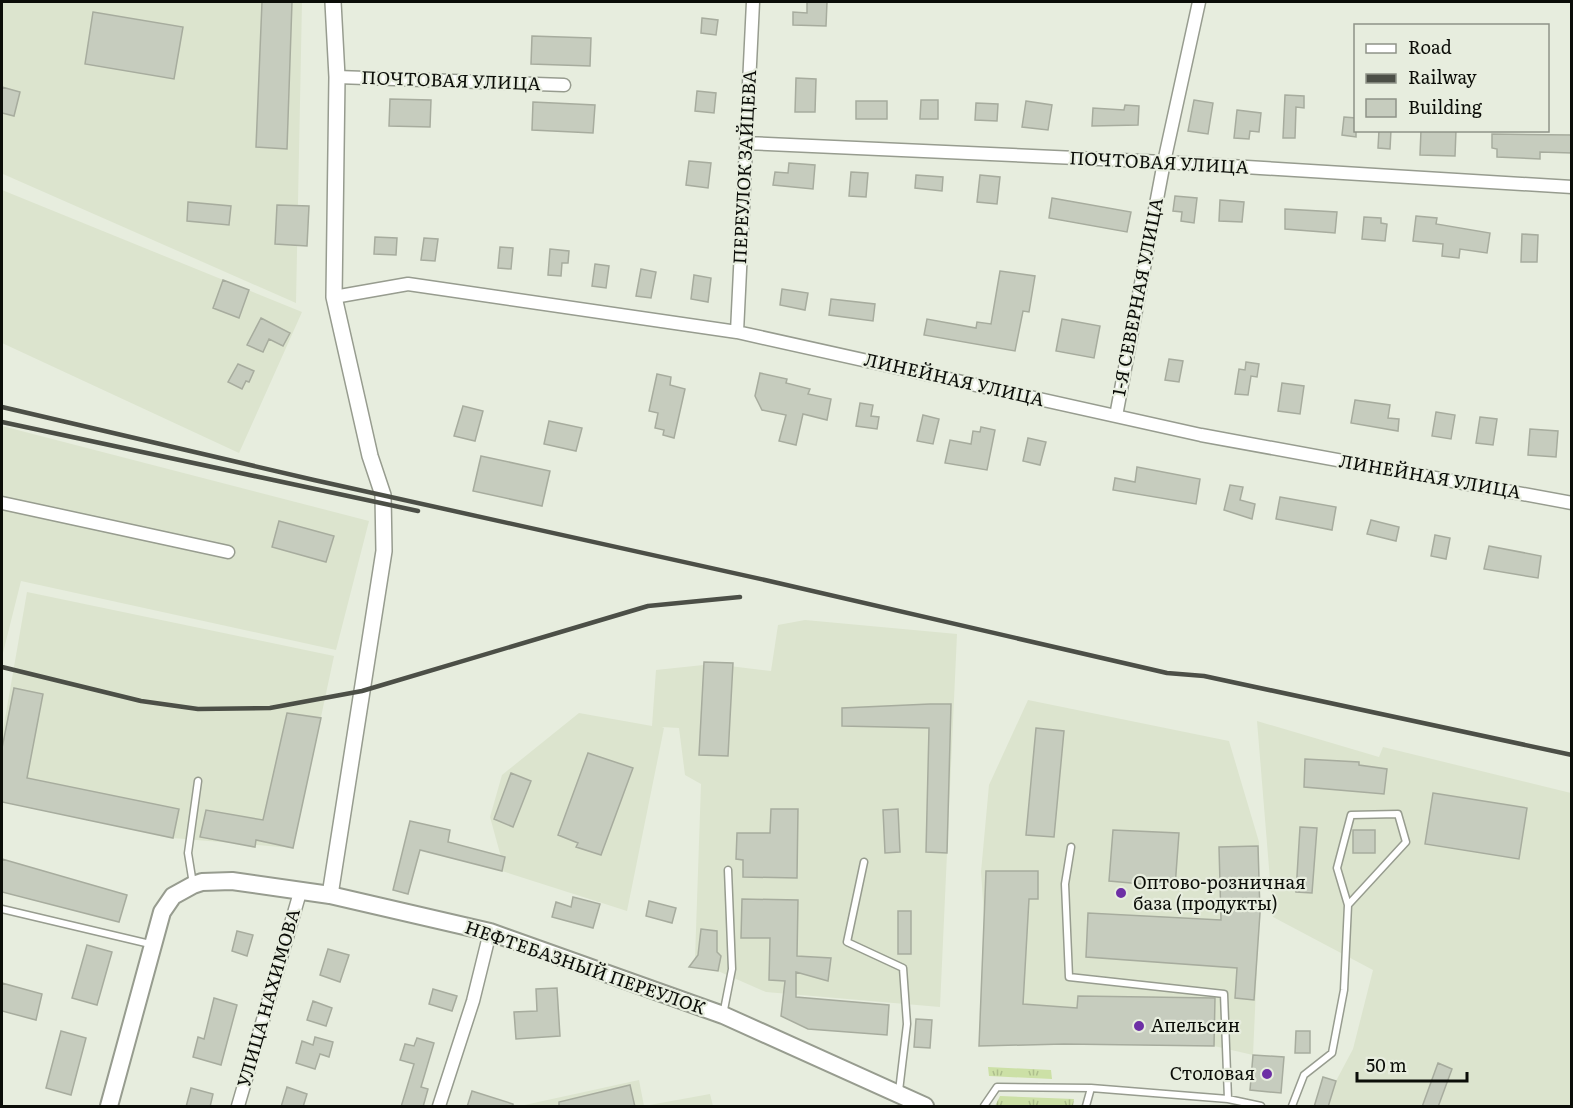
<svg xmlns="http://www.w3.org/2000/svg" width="1573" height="1108" font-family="Literata,serif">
  <defs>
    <pattern id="grass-tufts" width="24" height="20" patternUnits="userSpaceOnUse" patternTransform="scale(1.5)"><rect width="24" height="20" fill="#cce0a6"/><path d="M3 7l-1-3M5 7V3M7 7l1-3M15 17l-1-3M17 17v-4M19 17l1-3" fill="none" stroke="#aebf8d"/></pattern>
  </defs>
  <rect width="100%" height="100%" fill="#e7edde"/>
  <path fill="#dce4ce" d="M2,2H302L296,303L3,174Z
    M2,190L302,312L239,453L2,343Z
    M2,426L369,521L336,650L21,581L2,657Z
    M27,592L334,656L293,848L173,838L2,802V736Z
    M805,620L957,634L940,1007L766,992L718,971L689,967L695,959L701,784L685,775L679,728L662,727L664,728L627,911L502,871L505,858L501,857L490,817L502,775L579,713L652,726L656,670L713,664L771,671L778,625Z
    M1028,700L1229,741L1259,842V922L1253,1055L1214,1046L1064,1044L979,1046L984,915L981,872L989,785Z
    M1257,721L1379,757L1383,747L1571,793V1106H1328L1336,1081L1353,1049L1373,970L1273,917Z
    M639,1080L644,1106L710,1094L713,1106H520Z"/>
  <path fill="url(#grass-tufts)" d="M988,1067L1051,1070L1052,1079L989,1076Z
    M1000,1096L1074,1099L1073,1106H995Z"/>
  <path fill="#c6ccbe" stroke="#a7ac9e" stroke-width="1.5" d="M262,2H292L287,149L256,147Z
    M807,2H827L826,26L793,25V12L807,13Z
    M93,12L183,27L174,79L85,64Z
    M702,18L718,20L716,35L701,33Z
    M532,36L591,38L590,66L531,64Z
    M796,78L816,79L815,112H795Z
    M2,87L20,92L14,116L2,113Z
    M697,91L716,93L714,113L695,111Z
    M1285,95L1304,96V108L1296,107L1295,138H1283Z
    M390,99L431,100L430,127L389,126Z
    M921,100H938V119H920Z
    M1194,100L1213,103L1208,134L1188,131Z
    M856,101H887V119H856Z
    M1026,101L1052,105L1048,130L1022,127Z
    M533,102L595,105L593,133L532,130Z
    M976,103L998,104L997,121L975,120Z
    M1125,105L1139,106L1138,125L1092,126L1093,108L1124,110Z
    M1237,110L1261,113L1259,132L1250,131L1249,139L1234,138Z
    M1344,117L1356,118V137L1342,135Z
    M1379,130H1391L1390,149L1378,148Z
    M1421,130H1456L1455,156L1420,155Z
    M1492,134L1572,135V153L1540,152V159L1497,157V149L1492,148Z
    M689,161L711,163L708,188L686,185Z
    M789,163L815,165L813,189L773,185L775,172L788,173Z
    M851,172L868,173L866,197L849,196Z
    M916,175L943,177L942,191L915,188Z
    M980,175L1000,177L997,204L977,202Z
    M1175,196L1197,198L1194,223L1181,221L1182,212L1173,211Z
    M1052,198L1131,212L1127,232L1049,218Z
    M1220,200L1244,202L1242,222L1219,221Z
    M188,202L231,206L229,225L187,221Z
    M277,205L309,206L307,246L275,244Z
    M1285,209L1337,212L1335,233L1285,229Z
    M1416,216L1437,218L1436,224L1490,233L1487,253L1460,249L1459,258L1442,256L1443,244L1413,241Z
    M1364,217L1381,218V223L1387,224L1385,241L1362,239Z
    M1522,234L1538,235L1537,262H1521Z
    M375,237L397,238L396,255L374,254Z
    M424,238L438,239L435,261L421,260Z
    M500,247L513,248L511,269L498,268Z
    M550,249L569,251L568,263H562L561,276L548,275Z
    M595,264L609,266L606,288L592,286Z
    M641,269L656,272L651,298L636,296Z
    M1000,271L1035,276L1029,312L1023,311L1015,351L924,335L927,319L976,328L977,322L991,324Z
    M694,275L711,278L708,302L691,299Z
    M223,280L249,290L239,318L213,308Z
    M782,289L808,293L805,310L780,305Z
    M831,299L875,304L873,321L829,315Z
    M261,318L290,333L283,346L269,339L263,352L247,345Z
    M1062,319L1100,326L1094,358L1056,351Z
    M1169,359L1183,361L1179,382L1165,380Z
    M1246,362L1259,364L1257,377L1251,376L1248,395L1235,394L1239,369L1245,370Z
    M238,364L254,371L249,382L246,381L242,389L228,382Z
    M760,373L787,379L786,383L810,389L808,394L831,399L827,420L803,414L796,445L779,441L786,415L762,410L755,396Z
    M657,374L671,377L670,385L685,389L674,438L663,435L664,430L655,428L658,413L649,411Z
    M1282,383L1304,386L1300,414L1278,411Z
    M1355,400L1390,405L1388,418L1399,419L1398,431L1351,423Z
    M860,403L873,405L871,416L879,417L877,429L856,426Z
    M463,406L483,411L475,441L454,436Z
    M1436,412L1455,415L1451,439L1432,436Z
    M923,415L939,419L933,444L917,441Z
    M1480,417L1497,419L1493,445L1476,443Z
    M549,421L582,428L576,451L544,444Z
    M981,427L995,430L987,470L945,463L950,440L971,444L973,431L980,432Z
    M1530,429L1558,431L1556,457L1528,455Z
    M1028,438L1046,442L1040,465L1023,461Z
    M481,456L550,471L542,506L473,491Z
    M1137,467L1200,479L1196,504L1113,490L1115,478L1135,482Z
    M1230,485L1243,487L1240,500L1255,504L1252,519L1224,510Z
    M1280,497L1336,507L1332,530L1276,519Z
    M1371,520L1399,527L1396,541L1367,534Z
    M279,521L334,536L326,562L272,547Z
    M1435,535L1450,538L1446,559L1431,556Z
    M1489,546L1541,556L1538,578L1484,569Z
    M704,662L733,663L728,756L699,755Z
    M14,688L43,694L27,778L179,809L173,838L2,802V748Z
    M930,704H951L947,853L926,852L929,728L842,726V708Z
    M287,713L321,718L293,848L256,840L255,847L200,837L206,810L263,820Z
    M1036,728L1064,731L1054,837L1026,835Z
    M588,753L633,768L601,855L576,847L578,843L558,835Z
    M1305,759L1359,762V765L1387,769L1384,794L1304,787Z
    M511,773L531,781L513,827L494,819Z
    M1433,793L1527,808L1519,859L1425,844Z
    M771,809H798L797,878L743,877V860L736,859L737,833H770Z
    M898,809L900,852L885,853L883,810Z
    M410,821L450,830L448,842L505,857L502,871L420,850L408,894L393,890Z
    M1300,827L1317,828L1312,893L1296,892Z
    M1113,830L1179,833L1175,887L1109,881Z
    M1353,830H1375V853H1353Z
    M1258,846L1260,913L1254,1000L1235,998L1237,968L1086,957L1088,913L1221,920L1219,847Z
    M2,859L127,895L119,922L2,892Z
    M986,871H1038V899H1029L1023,1004L1077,1008L1078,996L1215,998L1214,1046L1064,1044L979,1046Z
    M573,897L600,904L593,928L552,917L556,902L571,907Z
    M742,899L798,900L797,956L831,958L828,981L796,972V997L889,1005L887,1035L808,1029L781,1016L785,981L769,980L770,938H741Z
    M649,901L676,908L672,923L646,916Z
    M898,911H911V954H898Z
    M701,929L717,931V952L721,956L718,971L689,967L698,955Z
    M237,931L253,935L247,956L232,951Z
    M87,945L112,952L97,1005L72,998Z
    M328,949L349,955L340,982L320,975Z
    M2,983L42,994L36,1020L2,1011Z
    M557,988L560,1036L516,1039L514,1012L537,1011L536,989Z
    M433,989L457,996L452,1011L429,1004Z
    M214,998L237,1005L221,1065L193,1057L198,1037L204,1039Z
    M313,1001L332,1008L326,1026L307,1020Z
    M916,1019L932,1020L930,1048L914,1047Z
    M61,1031L86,1038L71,1095L46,1088Z
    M1296,1031H1310V1053H1295Z
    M315,1037L333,1042L329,1057L320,1054L315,1069L296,1063L302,1041L313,1045Z
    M417,1038L434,1043L421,1087L428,1089L423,1107H401L414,1064L400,1060L405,1044L414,1046Z
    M1253,1055L1284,1057L1281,1093L1250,1090Z
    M1438,1063L1452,1069L1438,1107H1422Z
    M1323,1077L1336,1081L1328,1107H1314Z
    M630,1085L635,1107H559V1102Z
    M287,1087L307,1094L303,1107H281Z
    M191,1088L213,1094L210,1107H186Z
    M472,1091L513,1104V1107H467Z"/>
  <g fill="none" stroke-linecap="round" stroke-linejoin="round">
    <g stroke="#979c8f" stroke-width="9">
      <path id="service" d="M1071,847L1065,884L1069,977L1224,994L1228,1099L1261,1106
        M864,862L847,942L903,968L907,1024L899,1091
        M193,884L188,853L198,781
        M2,909L150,944
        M723,1015L732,969L728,870
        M1091,1088L1228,1099
        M984,1106L997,1087L1091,1088L1086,1106
        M1292,1106L1304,1075L1332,1053L1344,990L1348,905L1337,868L1351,815L1398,814L1406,842L1348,905"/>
    </g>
    <g stroke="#979c8f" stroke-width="15">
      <path id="minor" d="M337,77L564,85
        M746,143L1164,162L1572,187
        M334,297L408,284L737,332L1201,435L1572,503
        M737,332L753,2
        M1116,416L1164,162L1199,2
        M2,503L228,552
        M238,1106L301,889
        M439,1106L473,1001L490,932"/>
    </g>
    <g stroke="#979c8f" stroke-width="18">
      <path id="tertiary" d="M330,895L384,551L383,495L370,456L334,297L337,77L333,2"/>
    </g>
    <g stroke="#979c8f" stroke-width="20">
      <path id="secondary" d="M109,1106L162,912L173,896L193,885L202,882L232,881L330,895L490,932L723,1015L925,1106"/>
    </g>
    <use href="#service" stroke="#fff" stroke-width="6"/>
    <use href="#minor" stroke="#fff" stroke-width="12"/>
    <use href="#tertiary" stroke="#fff" stroke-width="15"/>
    <use href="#secondary" stroke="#fff" stroke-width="16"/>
    <path stroke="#4c4f47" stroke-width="4.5" d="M2,407L314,480L765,580L1167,673L1204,676L1572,755
      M2,422L418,511
      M2,667L141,701L198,709L270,708L362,691L648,606L740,597"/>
  </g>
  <g fill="#6d2fa5" stroke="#e7edde" stroke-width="2">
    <circle cx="1121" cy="893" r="6"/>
    <circle cx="1139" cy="1026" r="6"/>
    <circle cx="1267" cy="1074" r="6"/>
  </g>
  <g text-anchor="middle" stroke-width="4.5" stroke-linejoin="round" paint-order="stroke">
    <g font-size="18" fill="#0b0d08" stroke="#e7edde">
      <text transform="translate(451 81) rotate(2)" y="6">ПОЧТОВАЯ УЛИЦА</text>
      <text transform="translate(1159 163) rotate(3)" y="6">ПОЧТОВАЯ УЛИЦА</text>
      <text transform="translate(745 167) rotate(-87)" y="6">ПЕРЕУЛОК ЗАЙЦЕВА</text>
      <text transform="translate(1138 297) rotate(-79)" y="6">1-Я СЕВЕРНАЯ УЛИЦА</text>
      <text transform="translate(954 380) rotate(13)" y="6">ЛИНЕЙНАЯ УЛИЦА</text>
      <text transform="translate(1430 477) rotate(10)" y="6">ЛИНЕЙНАЯ УЛИЦА</text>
      <text transform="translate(585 968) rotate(19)" y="6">НЕФТЕБАЗНЫЙ ПЕРЕУЛОК</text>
      <text transform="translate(269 998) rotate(-74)" y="6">УЛИЦА НАХИМОВА</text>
    </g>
    <g font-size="18" fill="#0b0d08" stroke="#e7edde" text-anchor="start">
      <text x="1133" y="889">Оптово-розничная<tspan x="1133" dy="21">база (продукты)</tspan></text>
      <text x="1151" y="1032">Апельсин</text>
      <text x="1255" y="1080" text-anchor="end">Столовая</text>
    </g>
  </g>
  <rect width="1573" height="1108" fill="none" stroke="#0b0d08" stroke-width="6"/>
  <rect x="1354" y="24" width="195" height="108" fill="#e7edde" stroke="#8f9388" stroke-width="1.5"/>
  <rect x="1366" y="44" width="30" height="9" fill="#ffffff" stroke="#8f9388" stroke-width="1.5"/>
  <text x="1408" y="54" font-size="18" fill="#0b0d08">Road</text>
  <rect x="1366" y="74" width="30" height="9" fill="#4c4f47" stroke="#8f9388" stroke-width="1.5"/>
  <text x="1408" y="84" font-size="18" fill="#0b0d08">Railway</text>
  <rect x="1366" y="99" width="30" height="18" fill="#c6ccbe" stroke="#8f9388" stroke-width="1.5"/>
  <text x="1408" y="114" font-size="18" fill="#0b0d08">Building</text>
  <path d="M1357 1072v9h110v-9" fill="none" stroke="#0b0d08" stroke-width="3"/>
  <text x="1366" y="1072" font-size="18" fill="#0b0d08" stroke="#e7edde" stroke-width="4.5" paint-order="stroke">50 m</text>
</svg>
